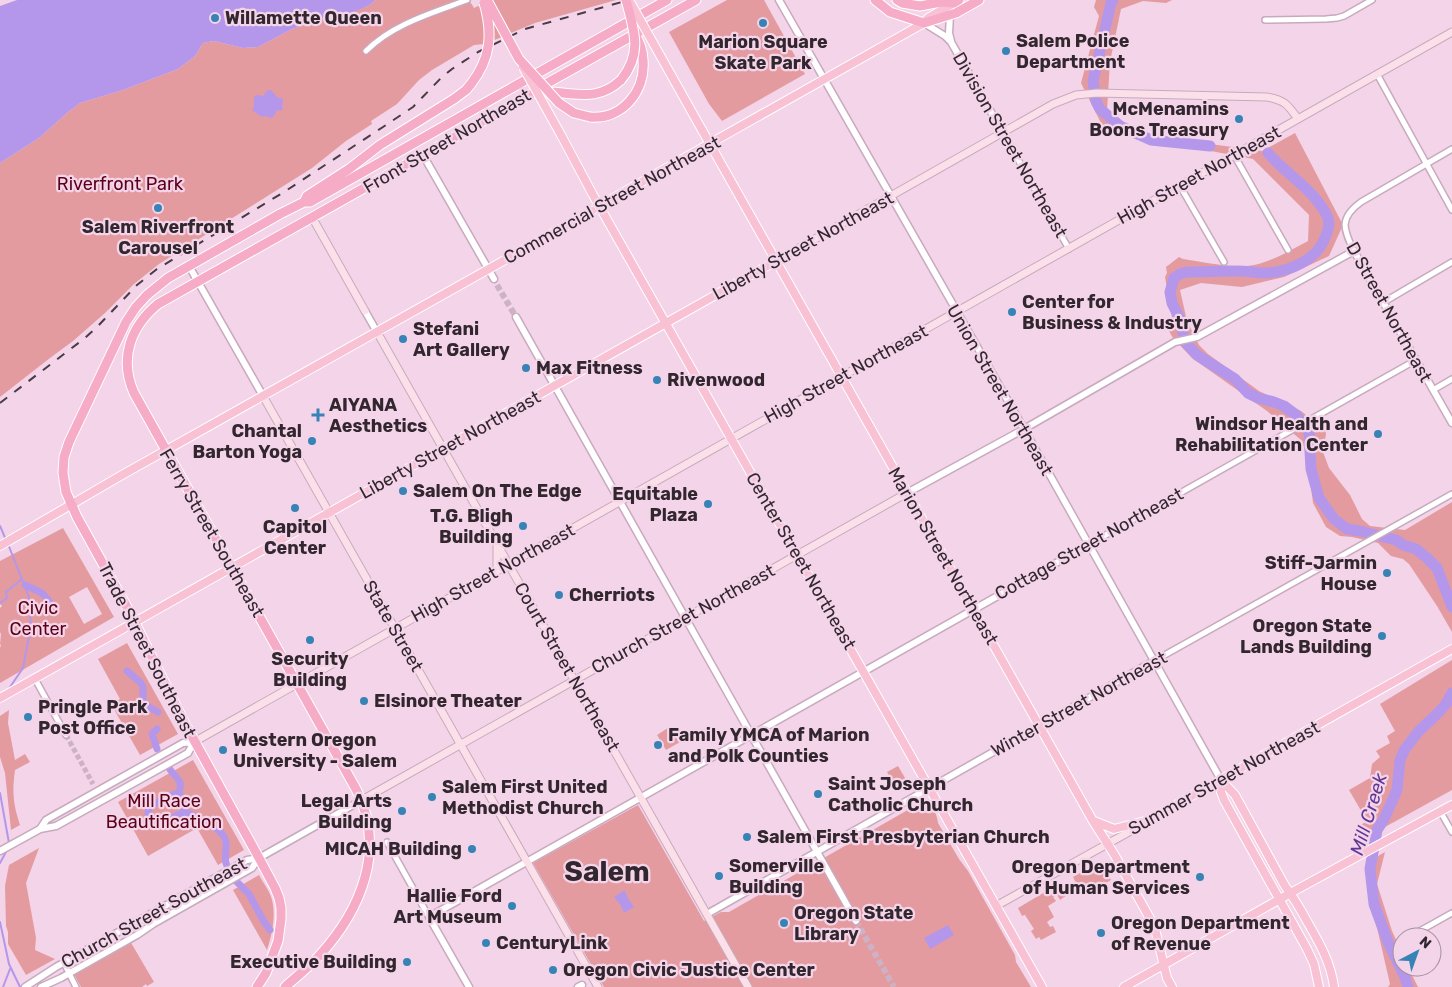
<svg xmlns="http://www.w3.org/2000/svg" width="1452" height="987" font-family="Rubik,sans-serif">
  <rect width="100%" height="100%" fill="#f3d4e9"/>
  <path fill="#e49b9f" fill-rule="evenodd" d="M376,0H469L474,8L491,0H616L535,23L485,44L474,45L432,70L419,80L397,104L371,121L372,124L346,141L312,168L159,264L134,284L105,313L73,341L50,358L0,397V163L39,138L67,113L80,103L123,90L178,69L195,56L203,43L214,41L243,48L258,47L292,29L321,19L335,18L368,6Z
    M727,0H764L805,74L722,121L709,104L669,32Z
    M1096,0H1172L1166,3L1143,1L1121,9L1110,62L1107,111L1123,125L1158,137L1262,151L1295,133L1343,225L1329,256L1284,277L1242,287L1201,283L1180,290L1187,321L1199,345L1208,354L1259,391L1301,411L1325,430L1326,434L1323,452L1329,468L1350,495L1362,519L1370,526L1405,530L1452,502V632L1437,606L1409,564L1403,559L1391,556L1378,543L1352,537L1340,536L1326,527L1313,503L1310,480L1305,450L1301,440L1267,411L1192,358L1173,338L1169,331L1172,317L1165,277L1167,273L1166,267L1179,257L1183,259C1202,262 1236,269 1254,265C1273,261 1291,250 1308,241L1309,215L1253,159L1195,148L1158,146L1104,129L1081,83L1099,16L1094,7Z
    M63,528L114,617L0,683V648L1,645L0,644L1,634L0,632V608L2,606L0,604V561ZM87,587L102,614L84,624L69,597Z
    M127,643L178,734L140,755L111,704L120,699L98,659Z
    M1452,660V790L1365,838L1364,836L1361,837L1356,828L1367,821L1349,790L1370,778L1372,764L1380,757L1376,751L1390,743L1387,736L1395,731L1380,704Z
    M9,710L8,723L15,760L25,754L30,762L15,770C12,793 13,803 20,825L11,830L5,773L0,757V716Z
    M671,726L680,742L666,750L657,735Z
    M193,760L244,850L218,865L197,828L148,856L118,802Z
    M898,766L908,783L897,789L887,772Z
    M920,803H926C934,806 937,815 938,823L959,859L968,871L1015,955L1016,962L1031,987H604L533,863L638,805L704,921L721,912H729Z
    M39,848L26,883L36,938L35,950L55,959L26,975L8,944V932L6,926L5,886L9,865Z
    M1385,852L1377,884L1392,931L1402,953V967H1408L1418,987H1388L1390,984L1369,893L1366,863Z
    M1100,861L1111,880L1087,894L1084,888L1082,887L1074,892L1073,890L1078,887L1073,877Z
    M259,875C263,883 270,891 272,900C276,916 272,935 267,950L233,890Z
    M1060,883L1067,895L1060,900L1057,895L1053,897L1056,901L1048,906L1054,917L1047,922L1050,927L1053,926L1056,932L1041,940L1039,937L1036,939L1031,931L1034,929L1025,915L1027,914L1022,916L1018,908Z
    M130,941L154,982L147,986L146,984L142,987H81L74,974Z"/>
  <path fill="#b497ea" d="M17,0H376L368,6L344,16L321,19L292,29L258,47L243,48L214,41L203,43L195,56L178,69L123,90L80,103L67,113L39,138L0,163V6Z
    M268,90H271L277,97L283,99L282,111L277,110L274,116L272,118L265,116L262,117L252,110L254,107V97L257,95L263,96Z
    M623,891H625L629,900L634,907L624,913L620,904L614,897Z
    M948,925L954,935L930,949L924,938Z"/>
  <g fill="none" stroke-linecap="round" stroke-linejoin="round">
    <path stroke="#b497ea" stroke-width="2" d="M0,526L6,540
      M8,544L29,597L31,626L23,668L8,690
      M0,603L7,598L6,592L22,579
      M0,793L9,843
      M0,863L7,850
      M0,922L9,964L20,987
      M3,987L10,969"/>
    <path stroke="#b497ea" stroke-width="7" d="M25,585L42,593L50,602
      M127,671L141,683L143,687V701L149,707L158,712
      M157,729L152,734L157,749
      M169,768C175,778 184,780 179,792C170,796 158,800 151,807C142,816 155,824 164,821C171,819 178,814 186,812C197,817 224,828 226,842C227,851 223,858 227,866
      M179,792L186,812
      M236,881L249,894L263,920L270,930"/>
    <path stroke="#b497ea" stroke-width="11" d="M1113,0L1111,3L1093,81L1096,101L1100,109L1120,126L1151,140L1210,146
      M1268,153C1287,175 1316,191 1328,218C1330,225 1327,234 1324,240C1316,260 1288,272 1267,273C1257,273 1247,271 1237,271C1220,271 1204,272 1187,272L1180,274L1174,278L1170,292L1172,303L1183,325V333L1186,343L1197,355L1235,379L1248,393L1258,398L1274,402L1284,406L1296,415L1305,425L1309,433L1311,469L1319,498L1334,519L1347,529L1360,531L1396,540L1403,545L1416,549L1427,558L1437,568L1452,607
      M1408,987L1405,977L1388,942L1374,904L1370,869L1377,830L1384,819L1397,790L1400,760L1405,749L1418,732L1440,711L1446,704L1452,693"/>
    <path stroke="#cdb1c4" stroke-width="5" stroke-dasharray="5 2.5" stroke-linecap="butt" d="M66,735L93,784"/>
    <path stroke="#cdb1c4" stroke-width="6" stroke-dasharray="6 3" stroke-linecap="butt" d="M497,285L516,317
      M856,921L894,987"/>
    <g stroke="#c8aabf" stroke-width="8">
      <path id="minor" d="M1265,20L1326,19L1337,18L1344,16L1372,0
        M366,51C393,24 432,13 467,0
        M1377,74L1452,210
        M1003,133L1069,249
        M1234,155L1288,250
        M1180,186L1224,262
        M1354,251C1343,229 1339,218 1361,202L1452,149
        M1384,302L1452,262
        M1433,390L1452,379
        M1088,545L1416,360
        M1154,661L1452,494
        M35,679L66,735
        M1440,811L1452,832
        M387,842L429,917
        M1409,937L1452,913
        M64,963L76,987"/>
    </g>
    <g stroke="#c8aabf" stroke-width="9">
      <path id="tertiary" d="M779,0L1024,429L1221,780
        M950,15L949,33L951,41
        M924,23L945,36L951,42L1003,133
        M423,155L494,279
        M189,266L263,396
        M365,311L377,332
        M516,317L856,921
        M907,493L1024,429L1175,342L1197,337L1354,251L1452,423
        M40,829L56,826L188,753L194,742
        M0,851L40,829L46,820L53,816L183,743L194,742
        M707,914L1154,661
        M25,987L56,967L247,860L259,858L362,800
        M41,987L61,978L137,935L153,924L252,868L259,858
        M469,987L429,917L1088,545
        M578,987L582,985"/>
    </g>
    <g stroke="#c8aabf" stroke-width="9">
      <path id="secondary" d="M312,217L365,311
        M776,261L1053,104L1076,95L1097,93L1267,97C1285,100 1288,105 1298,119
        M377,332L748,987
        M263,396L598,987
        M497,545V571
        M194,742L1452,32
        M362,800L907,493
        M996,906L1145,823"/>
    </g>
    <g stroke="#fff" stroke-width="10">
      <path id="primary" d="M702,130L1093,821L1114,854L1153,924L1156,933L1167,978L1172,987
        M561,135L593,195L1042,987
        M599,206L924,23L928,18L954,3
        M0,546L122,475L592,211
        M0,698L776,261
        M1221,780L1235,795L1285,886C1294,898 1301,910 1308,923C1320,944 1331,963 1334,987
        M1221,780V792L1224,800L1307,949L1314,964L1319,987
        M1094,821L1114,829L1149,820L1452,649
        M1124,987L1296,890L1452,805"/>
    </g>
    <g stroke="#fff" stroke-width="11">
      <path id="trunk" d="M875,0L890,12L924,23L956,13L979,0
        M897,0L902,3L920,6L941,2L954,3L959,0
        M546,92C575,92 596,103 621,80
        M590,117C622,120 646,91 643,60C643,50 639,42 635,34
        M304,202L307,196L349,169L380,145L454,99L466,90L471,84
        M257,987L266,973L278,941L281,919V908L279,898L275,888L259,858L184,722L129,611L77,517L66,492L63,473L64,457L69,442L126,322L136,307L147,295L168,278L280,214L304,202H310L667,0
        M285,987C296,977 309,967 319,956C361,910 387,849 356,789L134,393C119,359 130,327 158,304L533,93L544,85L696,0"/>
    </g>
    <use href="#minor" stroke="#fff" stroke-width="5"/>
    <use href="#tertiary" stroke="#fff" stroke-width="6"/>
    <use href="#secondary" stroke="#fbe0ea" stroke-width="7"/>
    <use href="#primary" stroke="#f8c1d4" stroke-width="8"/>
    <use href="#trunk" stroke="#f6acc6" stroke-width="9"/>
    <path stroke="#4a3b45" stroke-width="2" stroke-dasharray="9 9" stroke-linecap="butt" d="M0,403L85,338L98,326L137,285L157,269L284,192L383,127L413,107L441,78L452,69L478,52L525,29L629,0"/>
    <g stroke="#fff" stroke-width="10" stroke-linecap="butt">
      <path id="primary-bridge" d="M629,0L702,130
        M523,67L561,135"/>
    </g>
    <g stroke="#fff" stroke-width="11" stroke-linecap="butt">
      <path id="trunk-bridge" d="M487,0L519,59L559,103L574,113L590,117
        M621,80C643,53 634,30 626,0
        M471,84C491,58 493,33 484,3"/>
    </g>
    <use href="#primary-bridge" stroke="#f8c1d4" stroke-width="8"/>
    <use href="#trunk-bridge" stroke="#f6acc6" stroke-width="9"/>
  </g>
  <g fill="#3783b6" stroke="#f3d4e9" stroke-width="2">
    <circle cx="215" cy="18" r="5"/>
    <circle cx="763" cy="23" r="5"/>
    <circle cx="1006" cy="51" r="5"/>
    <circle cx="1239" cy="119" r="5"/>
    <circle cx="158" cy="208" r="5"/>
    <circle cx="1012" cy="312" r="5"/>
    <circle cx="403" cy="339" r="5"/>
    <circle cx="526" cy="368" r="5"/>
    <circle cx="657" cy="380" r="5"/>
    <path d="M315.5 407.5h5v5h5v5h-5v5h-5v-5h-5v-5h5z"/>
    <circle cx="1378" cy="434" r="5"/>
    <circle cx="312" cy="441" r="5"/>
    <circle cx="403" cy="491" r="5"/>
    <circle cx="708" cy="504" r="5"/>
    <circle cx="295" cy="508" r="5"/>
    <circle cx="523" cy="526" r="5"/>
    <circle cx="1387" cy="573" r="5"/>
    <circle cx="559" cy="595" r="5"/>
    <circle cx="1382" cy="636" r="5"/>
    <circle cx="310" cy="640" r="5"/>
    <circle cx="364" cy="701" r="5"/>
    <circle cx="28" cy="717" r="5"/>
    <circle cx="658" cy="745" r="5"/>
    <circle cx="223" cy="750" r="5"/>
    <circle cx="818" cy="794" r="5"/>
    <circle cx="432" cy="797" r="5"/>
    <circle cx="402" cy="811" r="5"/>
    <circle cx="747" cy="837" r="5"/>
    <circle cx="472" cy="849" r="5"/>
    <circle cx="719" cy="876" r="5"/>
    <circle cx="1200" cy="877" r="5"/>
    <circle cx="512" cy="906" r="5"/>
    <circle cx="784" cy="923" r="5"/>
    <circle cx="1101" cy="933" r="5"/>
    <circle cx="486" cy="943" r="5"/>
    <circle cx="407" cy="962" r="5"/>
    <circle cx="553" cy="970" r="5"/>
  </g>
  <g text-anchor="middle" stroke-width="4.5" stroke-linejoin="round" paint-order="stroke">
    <g font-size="18" font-weight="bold" fill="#33272f" stroke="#f3d4e9" text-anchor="start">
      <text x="225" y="24">Willamette Queen</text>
      <text x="1016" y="47">Salem Police<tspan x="1016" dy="21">Department</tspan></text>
      <text x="763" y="48" text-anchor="middle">Marion Square<tspan x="763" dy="21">Skate Park</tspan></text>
      <text x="1229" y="115" text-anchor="end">McMenamins<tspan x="1229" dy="21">Boons Treasury</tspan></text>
      <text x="158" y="233" text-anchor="middle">Salem Riverfront<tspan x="158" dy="21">Carousel</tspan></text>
      <text x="1022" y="308">Center for<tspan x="1022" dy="21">Business &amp; Industry</tspan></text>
      <text x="413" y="335">Stefani<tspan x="413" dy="21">Art Gallery</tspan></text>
      <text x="536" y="374">Max Fitness</text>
      <text x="667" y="386">Rivenwood</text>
      <text x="329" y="411">AIYANA<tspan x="329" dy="21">Aesthetics</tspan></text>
      <text x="1368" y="430" text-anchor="end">Windsor Health and<tspan x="1368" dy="21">Rehabilitation Center</tspan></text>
      <text x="302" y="437" text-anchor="end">Chantal<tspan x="302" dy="21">Barton Yoga</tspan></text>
      <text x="413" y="497">Salem On The Edge</text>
      <text x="698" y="500" text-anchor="end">Equitable<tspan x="698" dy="21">Plaza</tspan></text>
      <text x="513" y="522" text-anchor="end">T.G. Bligh<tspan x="513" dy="21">Building</tspan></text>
      <text x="295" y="533" text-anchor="middle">Capitol<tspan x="295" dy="21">Center</tspan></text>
      <text x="1377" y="569" text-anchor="end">Stiff-Jarmin<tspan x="1377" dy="21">House</tspan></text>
      <text x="569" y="601">Cherriots</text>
      <text x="1372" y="632" text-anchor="end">Oregon State<tspan x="1372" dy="21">Lands Building</tspan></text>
      <text x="310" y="665" text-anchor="middle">Security<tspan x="310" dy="21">Building</tspan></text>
      <text x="374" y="707">Elsinore Theater</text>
      <text x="38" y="713">Pringle Park<tspan x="38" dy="21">Post Office</tspan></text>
      <text x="668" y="741">Family YMCA of Marion<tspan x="668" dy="21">and Polk Counties</tspan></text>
      <text x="233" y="746">Western Oregon<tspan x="233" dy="21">University - Salem</tspan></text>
      <text x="828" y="790">Saint Joseph<tspan x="828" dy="21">Catholic Church</tspan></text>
      <text x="442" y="793">Salem First United<tspan x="442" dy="21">Methodist Church</tspan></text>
      <text x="392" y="807" text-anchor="end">Legal Arts<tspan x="392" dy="21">Building</tspan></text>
      <text x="757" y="843">Salem First Presbyterian Church</text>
      <text x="462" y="855" text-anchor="end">MICAH Building</text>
      <text x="729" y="872">Somerville<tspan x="729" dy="21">Building</tspan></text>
      <text x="1190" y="873" text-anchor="end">Oregon Department<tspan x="1190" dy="21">of Human Services</tspan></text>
      <text x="502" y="902" text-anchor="end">Hallie Ford<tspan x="502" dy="21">Art Museum</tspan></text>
      <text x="794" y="919">Oregon State<tspan x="794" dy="21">Library</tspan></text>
      <text x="1111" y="929">Oregon Department<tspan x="1111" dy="21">of Revenue</tspan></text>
      <text x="496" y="949">CenturyLink</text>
      <text x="397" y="968" text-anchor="end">Executive Building</text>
      <text x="563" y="976">Oregon Civic Justice Center</text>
    </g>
    <g font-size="18" fill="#33272f" stroke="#f3d4e9">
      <text transform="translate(447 141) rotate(-30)" y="6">Front Street Northeast</text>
      <text transform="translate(1010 145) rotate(60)" y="6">Division Street Northeast</text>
      <text transform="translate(1199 175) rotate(-29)" y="6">High Street Northeast</text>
      <text transform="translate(612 200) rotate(-29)" y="6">Commercial Street Northeast</text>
      <text transform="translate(803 246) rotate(-29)" y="6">Liberty Street Northeast</text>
      <text transform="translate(1389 312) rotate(61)" y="6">D Street Northeast</text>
      <text transform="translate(846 374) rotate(-29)" y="6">High Street Northeast</text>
      <text transform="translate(1000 390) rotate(60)" y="6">Union Street Northeast</text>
      <text transform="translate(450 445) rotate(-29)" y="6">Liberty Street Northeast</text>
      <text transform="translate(212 533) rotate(60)" y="6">Ferry Street Southeast</text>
      <text transform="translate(1089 544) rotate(-29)" y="6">Cottage Street Northeast</text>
      <text transform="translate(943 556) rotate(60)" y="6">Marion Street Northeast</text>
      <text transform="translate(801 561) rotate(60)" y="6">Center Street Northeast</text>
      <text transform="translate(493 573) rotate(-29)" y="6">High Street Northeast</text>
      <text transform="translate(683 619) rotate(-29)" y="6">Church Street Northeast</text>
      <text transform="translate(393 626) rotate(60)" y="6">State Street</text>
      <text transform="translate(147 650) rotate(63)" y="6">Trade Street Southeast</text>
      <text transform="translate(567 667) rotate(60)" y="6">Court Street Northeast</text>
      <text transform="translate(1079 704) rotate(-29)" y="6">Winter Street Northeast</text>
      <text transform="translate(1224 778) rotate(-29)" y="6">Summer Street Northeast</text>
      <text transform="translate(154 913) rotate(-29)" y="6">Church Street Southeast</text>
    </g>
    <g font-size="18" fill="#5c0017" stroke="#f3d4e9">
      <text x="120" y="190">Riverfront Park</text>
      <text x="38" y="614">Civic<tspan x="38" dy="21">Center</tspan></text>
      <text x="164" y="807">Mill Race<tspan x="164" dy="21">Beautification</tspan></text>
    </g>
    <g font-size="19" font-style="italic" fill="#5f3796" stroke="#f3d4e9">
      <text transform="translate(1368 814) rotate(-73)" y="7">Mill Creek</text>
    </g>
    <g font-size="28" font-weight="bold" fill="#33272f" stroke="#f3d4e9">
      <text x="607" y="881">Salem</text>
    </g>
  </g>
  <g transform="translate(1417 952) rotate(41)"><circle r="24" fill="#f3d4e9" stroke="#a68f9f"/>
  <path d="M0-4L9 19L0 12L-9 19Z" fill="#3783b6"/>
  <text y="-8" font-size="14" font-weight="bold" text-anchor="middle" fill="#33272f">N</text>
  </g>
</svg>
